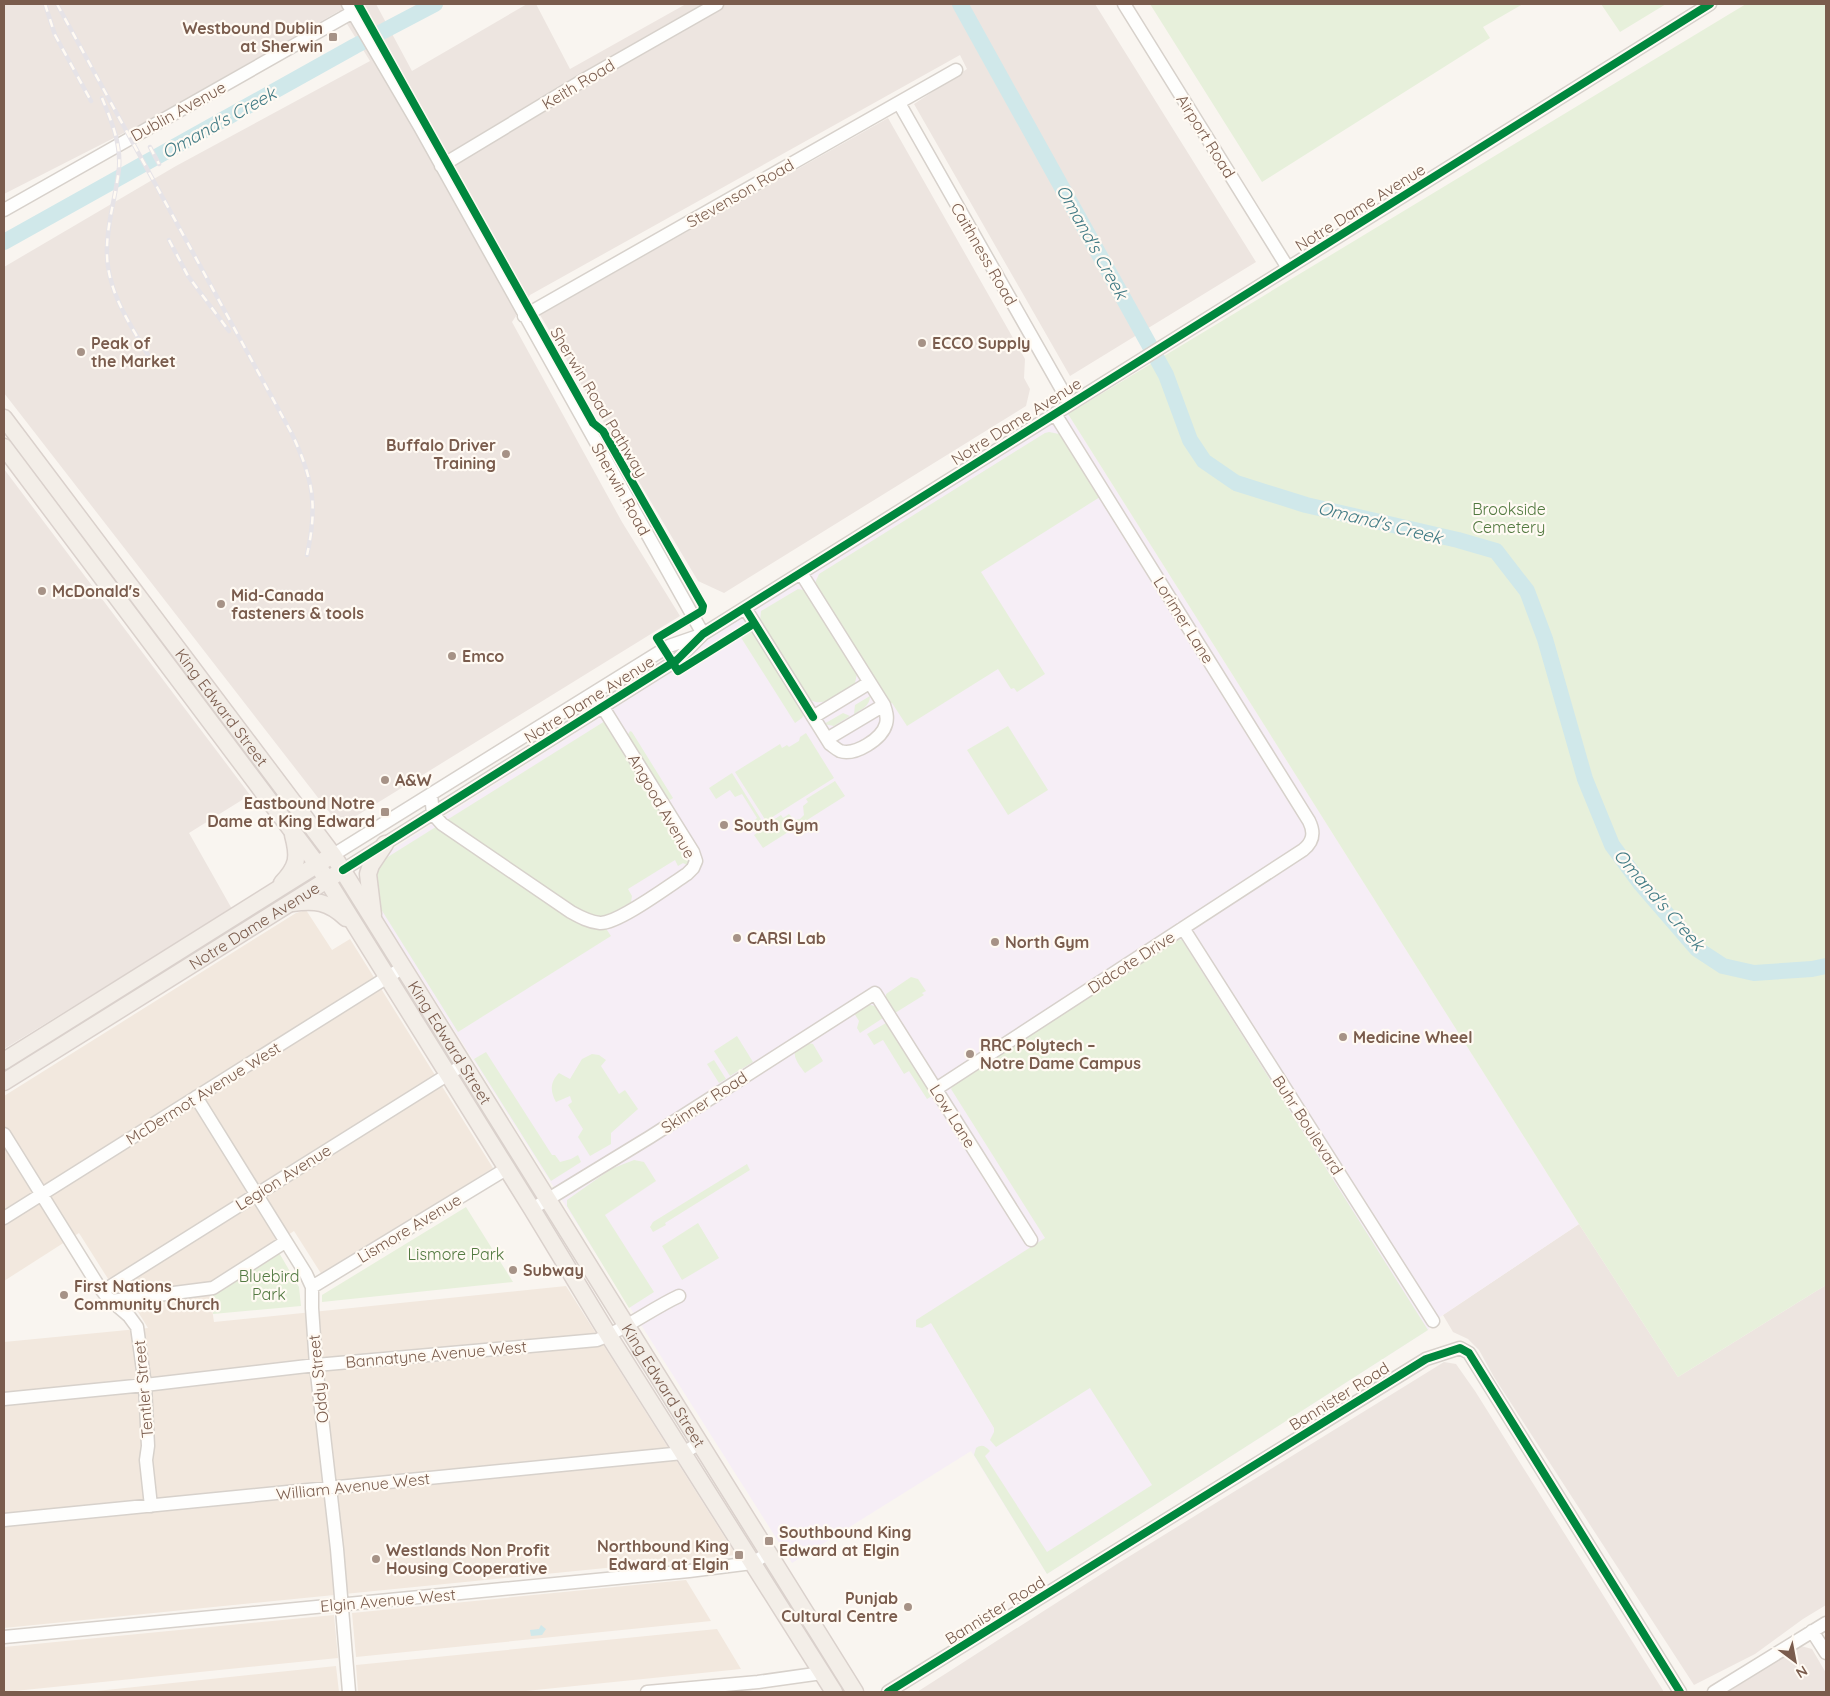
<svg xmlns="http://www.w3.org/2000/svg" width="1830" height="1696" font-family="Quicksand,sans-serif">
  <rect width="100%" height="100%" fill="#f9f5f0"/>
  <path fill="#f2e8de" d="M306,910L332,950L350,939L493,1168L322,1275L294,1231L214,1283L117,1293L79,1233L4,1281V1096L296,913Z
    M566,1286L736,1555L4,1628V1342L148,1328L132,1302L210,1295L214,1322Z
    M686,1580L711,1621L356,1657L352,1613Z
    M334,1615L338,1658L5,1692L4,1647Z
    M717,1629L741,1669L516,1692H358L356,1665Z
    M336,1666L339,1692H87Z"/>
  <path fill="#ede5e0" d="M4,4H376L412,71L527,4H536L570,69L686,4H1095L1256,262L1070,376L914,104L967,69L960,55L530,295L512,322L622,522L680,616L340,826L4,393V267L176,166L370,61L339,11L155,117L4,194Z
    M888,118L1025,359L1024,378L1030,389L1026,406L724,593L698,581L540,315Z
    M4,469L250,795L189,833L232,909L4,1049Z
    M1579,1224L1678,1377L1826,1285V1605L1803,1619L1755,1654L1694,1685L1494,1377L1479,1350L1468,1339L1453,1332L1443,1315Z
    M1444,1362L1456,1364L1475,1391L1664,1692H917L1117,1564Z
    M1801,1646L1812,1649L1826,1673V1692H1728Z"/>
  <path fill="#f6eef6" d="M1068,414L1579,1224L1434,1321L1428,1330L1047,1574L971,1451L792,1563L361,883L360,873L363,868L670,673L719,631Z"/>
  <path fill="#e7f0db" d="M1150,4H1523L1483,27L1490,38L1262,182Z
    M1601,4H1666L1620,32Z
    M1746,4H1826V1285L1678,1377L1579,1224L1068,414Z
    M1049,432L1059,434L1062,438L1100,497L981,572L1045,674L1017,692L1014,688L1011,689L998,669L907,726L892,703L889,704L815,583L819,574L1045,433Z
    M798,589L804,590L807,592L857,674L855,683L852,686C840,694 823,709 809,699L760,621L761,611Z
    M751,629L804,714L802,718L795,723L740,636Z
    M870,696C870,706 862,709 854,714L855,705Z
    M843,713L850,716L834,726L824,724Z
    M605,721L690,857L687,865L683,863L678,866L675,860L628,889L632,896L631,902L606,917L599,918L611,936L458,1032L364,882L367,870Z
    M1008,726L1048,790L1008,815L967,750Z
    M630,731L632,732L673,798L670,800L667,798L627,736Z
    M806,733L834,778L766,821L735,772L780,744L782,748L787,745L789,747L799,741L800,737Z
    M732,773L762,821L761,824L754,828L751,823L757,818L742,794L735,797L730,790L716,799L709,788Z
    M835,781L845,796L763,848L754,835L757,833L756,831L781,815L783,818L789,814L794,820L800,819L804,815L803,806L808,802L806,799Z
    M1178,939L1182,940L1428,1330L1047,1574L974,1455L976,1448C982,1444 985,1446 990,1451L985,1456L1047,1552L1152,1485L1090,1388L996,1447L990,1440L994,1432V1428L931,1323L922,1328L916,1327V1320L1045,1238L951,1089L954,1083Z
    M911,977L918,979L926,991L922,993L924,995L895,1013L886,998V994Z
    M866,1004L875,1006L883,1018L860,1033L857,1028L859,1021L854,1013Z
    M886,1023L932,1096L927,1099L909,1071L904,1074L883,1040L874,1045L867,1034Z
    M737,1036L753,1062L730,1076L714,1051Z
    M808,1043L813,1044L823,1061L805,1073C800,1066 793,1058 795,1050Z
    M486,1052L552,1155H555L560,1162L571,1159L578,1155L581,1162L551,1181L474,1059Z
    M592,1054L599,1055L606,1060L601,1066L619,1094L625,1090L638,1109L611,1133V1144L590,1156L578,1137L583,1129L568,1105L572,1102L570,1096L556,1102C550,1091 550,1082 559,1073L570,1079L582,1059Z
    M714,1060L726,1079L719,1083L707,1064Z
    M457,1075L464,1080L535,1192L529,1188Z
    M634,1160L644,1162L656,1181L605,1215L654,1292L629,1308L567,1206V1200L611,1169Z
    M747,1164L750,1170L665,1223L666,1225L653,1232L650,1227L653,1222Z
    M466,1207L513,1282L322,1302V1295Z
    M698,1223L719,1258L682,1280L662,1246Z
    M278,1251L299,1287L301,1306L213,1314L211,1294Z"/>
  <path fill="#d0e8ea" d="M541,1625L546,1629L542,1635L531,1636L530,1630L539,1629Z"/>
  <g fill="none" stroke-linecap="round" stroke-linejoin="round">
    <path stroke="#d0e8ea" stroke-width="16" d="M960,4L1166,375L1190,440L1204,461L1236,483L1306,505L1458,540L1496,551L1527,591L1545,639L1585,779L1612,845L1640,883L1697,949L1723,966L1754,973L1812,969L1826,966
      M4,242L355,46L435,4"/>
    <g stroke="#d7d1cb" stroke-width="15">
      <path id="minor" d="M348,4L420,127L703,634
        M1124,4L1288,268
        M899,103L1070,404
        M441,166L587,78L717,4
        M4,210L353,12
        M524,316L956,70
        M745,608L830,744C833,746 836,749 840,751C855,756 882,739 886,724C888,717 886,711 884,705L801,573
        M813,717L869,683
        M827,739L884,705
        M431,794L433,814L442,824L571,912C580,917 589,922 600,923C618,924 670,885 687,874L693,868L696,861L693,852L594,693
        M333,855L669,646L698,636
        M343,870L677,660L703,634L1710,4
        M1183,928L1433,1321
        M936,1089L1303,850C1313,842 1315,833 1309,821L1055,414
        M196,1097L306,1274L312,1287V1308L316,1365L337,1549L349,1692
        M4,1134L96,1282L107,1297L129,1316L137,1327L145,1385L148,1446L146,1460L151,1506
        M532,1209L650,1137L875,993L1031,1240
        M4,1218L402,968
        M312,1287L506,1169
        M103,1291L463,1065
        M111,1301L213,1288L285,1242
        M4,1399L145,1385L316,1365L597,1340C626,1329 651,1309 679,1296
        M4,1520L683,1453L700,1443
        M1812,1631L1826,1653
        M4,1637L689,1571L752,1563L769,1553
        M647,1692L758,1682L822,1673
        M888,1692L1426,1359L1460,1348L1469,1353L1680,1692
        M1714,1692L1826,1623"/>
    </g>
    <g stroke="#dad1cc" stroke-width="19">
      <g id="major">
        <path id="s1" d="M4,418L333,855L855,1692"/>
        <path d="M4,447L317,864L532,1209L609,1336L834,1692"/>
        <path d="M282,883C298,866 299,857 293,835"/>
        <path d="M292,903C315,900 328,901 346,918"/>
        <path d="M373,915L368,874L371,865L385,844"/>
        <path d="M4,1061L326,859"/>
        <path id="s2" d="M4,1082L335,875"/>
      </g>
    </g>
    <use href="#minor" stroke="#fefefd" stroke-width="12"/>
    <use href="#major" stroke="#f3eee8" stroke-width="16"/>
    <g stroke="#e6e3e7" stroke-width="4.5">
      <path id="rail" d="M45,4L55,35L91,101
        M57,4L292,434C313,479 318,505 307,555
        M102,98C111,120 121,143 119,168C116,197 106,225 107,255C108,294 132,327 151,360
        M150,147L159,164
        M169,240L188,276L229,331"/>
    </g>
    <use href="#rail" stroke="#fffaf3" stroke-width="2.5" stroke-dasharray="8" stroke-linecap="butt"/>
    <g stroke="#fffaf3" stroke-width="11">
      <path id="cycleway" d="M358,4L593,423L603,431L703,606L702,611L657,638L678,671L750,626
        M745,608L813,717
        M343,870L677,660L703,634L1710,4
        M888,1692L1426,1359L1460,1348L1469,1353L1680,1692"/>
    </g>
    <use href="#cycleway" stroke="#00873e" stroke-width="8"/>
  </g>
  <g fill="#a69286" stroke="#fffaf3" stroke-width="2">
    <rect x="328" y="32" width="10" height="10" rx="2.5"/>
    <circle cx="922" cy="343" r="5"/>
    <circle cx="81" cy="352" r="5"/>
    <circle cx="506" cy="454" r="5"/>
    <circle cx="42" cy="591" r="5"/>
    <circle cx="221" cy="604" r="5"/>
    <circle cx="452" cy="656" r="5"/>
    <circle cx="385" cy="780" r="5"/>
    <rect x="380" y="807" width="10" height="10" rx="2.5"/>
    <circle cx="724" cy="825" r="5"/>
    <circle cx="737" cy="938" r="5"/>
    <circle cx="995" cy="942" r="5"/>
    <circle cx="1343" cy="1037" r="5"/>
    <circle cx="970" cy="1054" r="5"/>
    <circle cx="513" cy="1270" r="5"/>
    <circle cx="64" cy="1295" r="5"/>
    <rect x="764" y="1536" width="10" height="10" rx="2.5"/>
    <rect x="734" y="1550" width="10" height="10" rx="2.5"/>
    <circle cx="376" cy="1559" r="5"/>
    <circle cx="908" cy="1607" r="5"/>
  </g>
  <g text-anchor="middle" stroke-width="4.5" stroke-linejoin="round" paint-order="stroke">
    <g font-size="16" font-weight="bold" fill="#7a5c4d" stroke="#fffaf3" text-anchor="start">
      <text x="323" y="34" text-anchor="end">Westbound Dublin<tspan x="323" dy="18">at Sherwin</tspan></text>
      <text x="91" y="349">Peak of<tspan x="91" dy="18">the Market</tspan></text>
      <text x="932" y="349">ECCO Supply</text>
      <text x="496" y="451" text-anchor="end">Buffalo Driver<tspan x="496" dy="18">Training</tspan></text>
      <text x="52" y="597">McDonald's</text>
      <text x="231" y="601">Mid-Canada<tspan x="231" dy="18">fasteners &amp; tools</tspan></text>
      <text x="462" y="662">Emco</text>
      <text x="395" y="786">A&amp;W</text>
      <text x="375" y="809" text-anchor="end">Eastbound Notre<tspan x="375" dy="18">Dame at King Edward</tspan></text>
      <text x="734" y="831">South Gym</text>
      <text x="747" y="944">CARSI Lab</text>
      <text x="1005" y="948">North Gym</text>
      <text x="1353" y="1043">Medicine Wheel</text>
      <text x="980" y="1051">RRC Polytech –<tspan x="980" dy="18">Notre Dame Campus</tspan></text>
      <text x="523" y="1276">Subway</text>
      <text x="74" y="1292">First Nations<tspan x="74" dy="18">Community Church</tspan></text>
      <text x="779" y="1538">Southbound King<tspan x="779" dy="18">Edward at Elgin</tspan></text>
      <text x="729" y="1552" text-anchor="end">Northbound King<tspan x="729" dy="18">Edward at Elgin</tspan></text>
      <text x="386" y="1556">Westlands Non Profit<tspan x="386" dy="18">Housing Cooperative</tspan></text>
      <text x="898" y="1604" text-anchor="end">Punjab<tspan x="898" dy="18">Cultural Centre</tspan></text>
    </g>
    <g font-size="16" fill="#7a5c4d" stroke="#fffaf3">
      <text transform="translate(578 84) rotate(-31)" y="6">Keith Road</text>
      <text transform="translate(178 111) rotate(-29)" y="6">Dublin Avenue</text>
      <text transform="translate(1206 136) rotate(58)" y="6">Airport Road</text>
      <text transform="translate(740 193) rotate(-30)" y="6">Stevenson Road</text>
      <text transform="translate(1360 207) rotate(-32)" y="6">Notre Dame Avenue</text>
      <text transform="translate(984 254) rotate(60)" y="6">Caithness Road</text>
      <text transform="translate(599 402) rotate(59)" y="6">Sherwin Road Pathway</text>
      <text transform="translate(1016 421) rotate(-32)" y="6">Notre Dame Avenue</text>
      <text transform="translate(621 489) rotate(61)" y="6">Sherwin Road</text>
      <text transform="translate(1184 620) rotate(58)" y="6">Lorimer Lane</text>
      <text transform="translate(589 699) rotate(-32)" y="6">Notre Dame Avenue</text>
      <text dy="6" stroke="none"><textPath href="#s1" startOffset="362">King Edward Street</textPath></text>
      <text transform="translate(662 806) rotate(60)" y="6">Angood Avenue</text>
      <text dy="6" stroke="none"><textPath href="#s2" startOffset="295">Notre Dame Avenue</textPath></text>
      <text transform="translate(1131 962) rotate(-33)" y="6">Didcote Drive</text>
      <text dy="6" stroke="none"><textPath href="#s1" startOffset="768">King Edward Street</textPath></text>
      <text transform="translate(203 1093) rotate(-32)" y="6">McDermot Avenue West</text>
      <text transform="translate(704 1102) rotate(-33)" y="6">Skinner Road</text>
      <text transform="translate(953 1116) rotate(58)" y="6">Low Lane</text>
      <text transform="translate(1308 1125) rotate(57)" y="6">Buhr Boulevard</text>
      <text transform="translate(283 1177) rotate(-32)" y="6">Legion Avenue</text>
      <text transform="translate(409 1228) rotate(-31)" y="6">Lismore Avenue</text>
      <text transform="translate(436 1354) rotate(-5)" y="6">Bannatyne Avenue West</text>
      <text transform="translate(318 1379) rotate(-96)" y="6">Oddy Street</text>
      <text dy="6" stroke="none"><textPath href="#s1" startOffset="1172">King Edward Street</textPath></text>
      <text transform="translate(143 1389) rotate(-95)" y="6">Tentler Street</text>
      <text transform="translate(1339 1396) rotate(-32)" y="6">Bannister Road</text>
      <text transform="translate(353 1486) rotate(-6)" y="6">William Avenue West</text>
      <text transform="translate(388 1600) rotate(-5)" y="6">Elgin Avenue West</text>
      <text transform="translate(995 1610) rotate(-32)" y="6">Bannister Road</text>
    </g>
    <g font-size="16" fill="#537a41" stroke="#fffaf3">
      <text x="1509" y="515">Brookside<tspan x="1509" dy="18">Cemetery</tspan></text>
      <text x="456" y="1260">Lismore Park</text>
      <text x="269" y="1282">Bluebird<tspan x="269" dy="18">Park</tspan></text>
    </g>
    <g font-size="18" font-style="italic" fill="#437c86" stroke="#fffaf3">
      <text transform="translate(219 123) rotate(-29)" y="6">Omand's Creek</text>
      <text transform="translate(1092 242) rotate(61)" y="6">Omand's Creek</text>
      <text transform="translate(1380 523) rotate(14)" y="6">Omand's Creek</text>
      <text transform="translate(1659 900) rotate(49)" y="6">Omand's Creek</text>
    </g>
  </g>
  <rect width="1830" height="1696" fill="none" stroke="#7a5c4d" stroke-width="10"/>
  <g transform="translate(1795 1661) rotate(148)" stroke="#fffaf3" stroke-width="4" paint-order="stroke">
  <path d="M0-4L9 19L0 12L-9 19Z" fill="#7a5c4d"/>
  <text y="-8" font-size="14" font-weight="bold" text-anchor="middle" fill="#7a5c4d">N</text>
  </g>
</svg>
